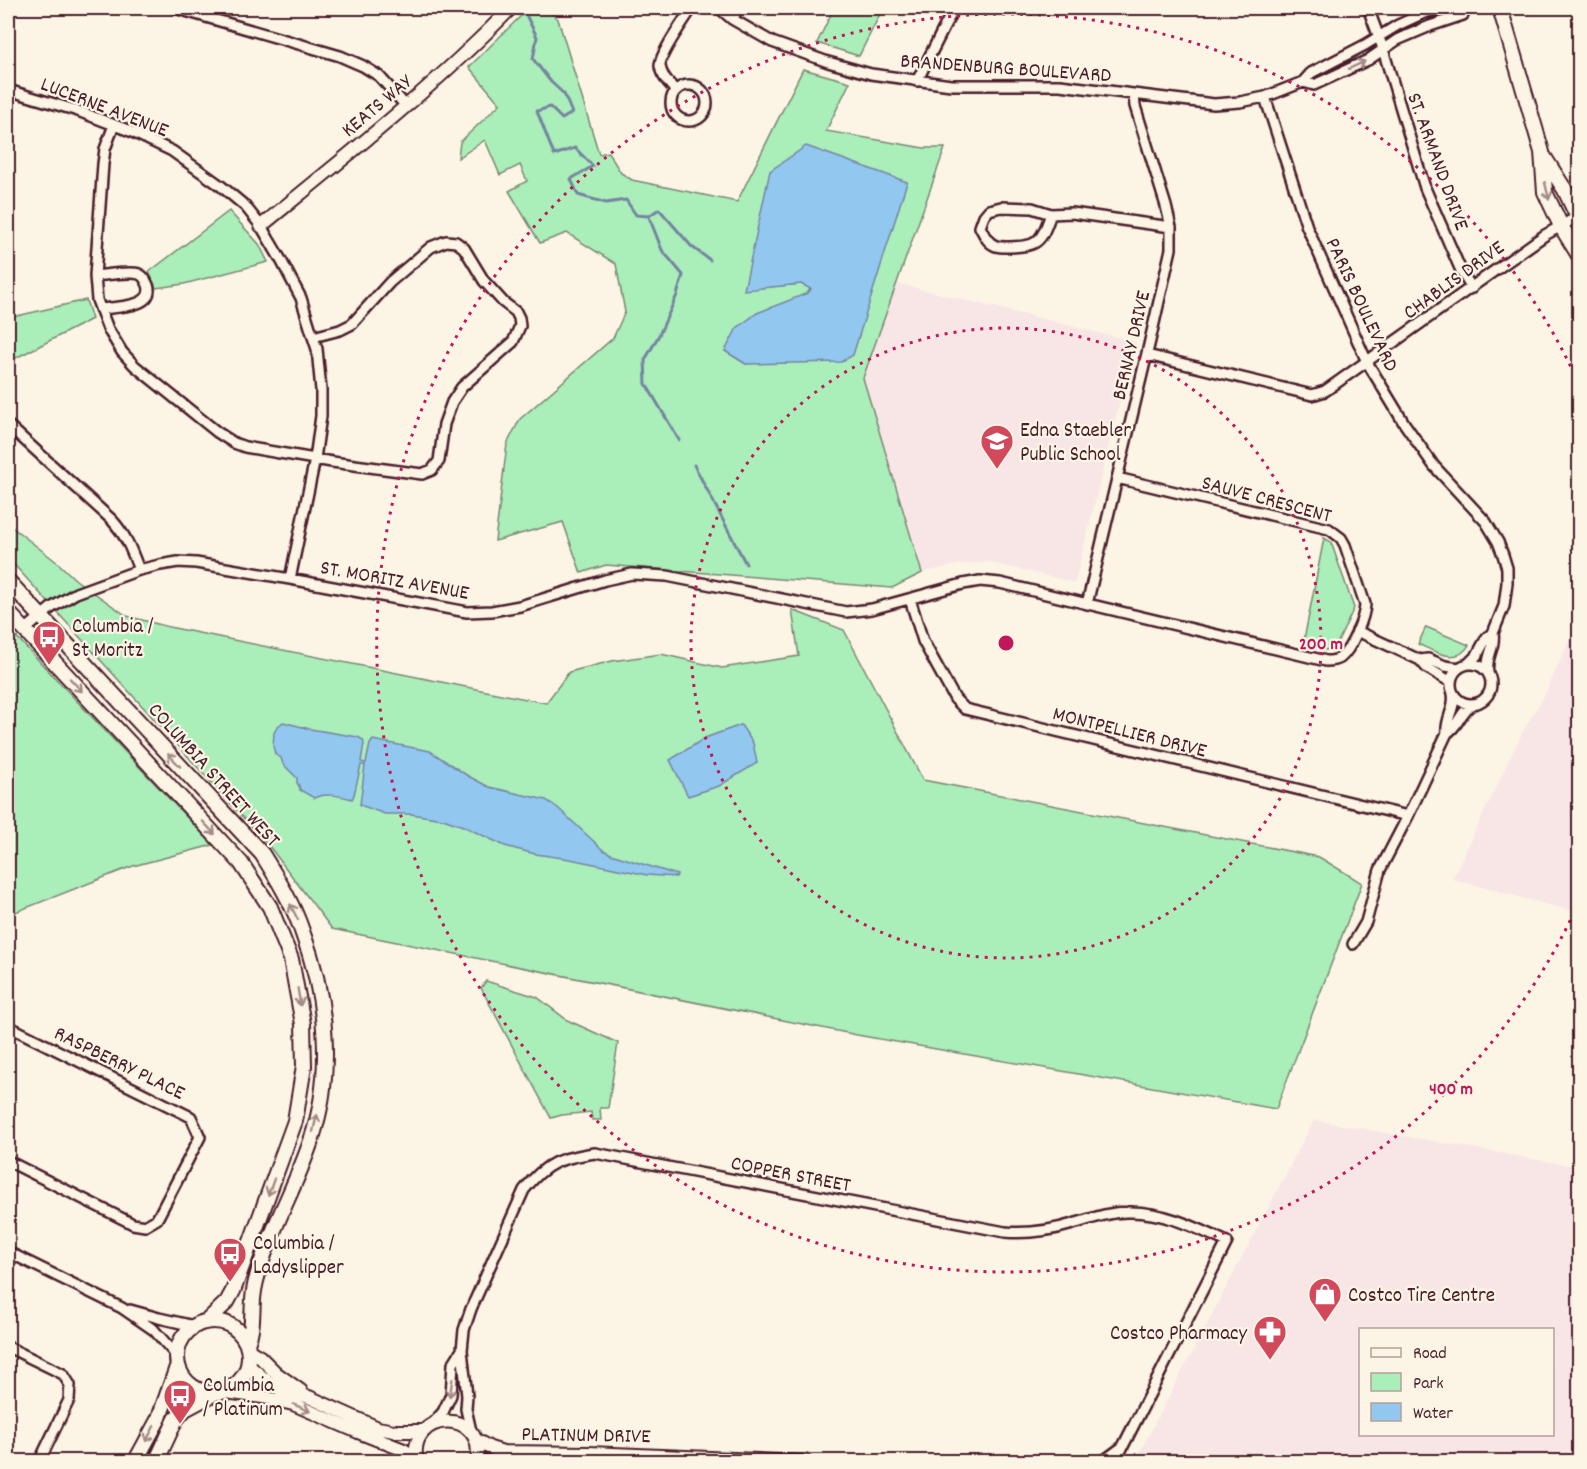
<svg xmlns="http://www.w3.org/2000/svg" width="1587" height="1469" font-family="Dekko,sans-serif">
  <rect width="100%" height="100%" fill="#fcf5e5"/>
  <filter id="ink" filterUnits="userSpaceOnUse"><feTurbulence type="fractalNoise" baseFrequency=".0167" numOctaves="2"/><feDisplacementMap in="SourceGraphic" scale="12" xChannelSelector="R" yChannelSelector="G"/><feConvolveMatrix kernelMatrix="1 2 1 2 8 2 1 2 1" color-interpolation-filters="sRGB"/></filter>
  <g filter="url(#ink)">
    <path fill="#f8e6e6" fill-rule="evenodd" d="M896,283L1136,342L1130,360L1075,583L988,562L956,565L922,573L863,378Z
      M1579,619V913L1452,879L1523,731L1546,692Z
      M1314,1120L1579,1167V1452H1569L1562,1462L1135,1461ZM1360,1330H1552V1434H1360Z"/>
    <path fill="#aaeeb9" stroke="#7a8672" stroke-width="1.5" fill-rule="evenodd" d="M529,8H546L558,19L599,154L608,152L621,173L632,180L737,202L803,69L850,82L826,131L924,148H945L863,378L922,573L892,588L606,565L581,573L563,522L495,541L507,444L520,419L613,338L625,312L616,264L567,233L540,243L509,191L527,181L520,165L500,175L485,140L458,158L460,142L500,104L469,67ZM907,182L746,364L725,351L808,292L811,288L801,284L745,289Z
      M834,8H883L859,56L817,43Z
      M229,211L259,244L268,262L184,284L156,288L149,272Z
      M86,300L92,319L8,362V318Z
      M8,524L58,563L76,580L127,616L169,627L546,703L569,672L612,661L661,654L722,668L799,656L792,610L844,630L923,780L1319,857L1362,883L1276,1109L857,1035L332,929L269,846L8,558Z
      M1324,538L1331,542L1354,608L1336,646L1326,650L1303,645Z
      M1426,627L1469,645C1457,666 1434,651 1418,644Z
      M8,628L213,845L133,866L8,915Z
      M486,981L537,997L567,1020L618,1043L608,1108H600L601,1120H592L591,1112L562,1115L551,1118L481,988Z"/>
    <path fill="#92c7f0" stroke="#7584a1" stroke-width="1.5" d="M806,146L907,182L853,355L841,362L746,364L725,351L737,328L757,313L808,293L811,289L801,284L744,290L770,171Z
      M283,722L310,729L358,737L363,740L364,743L361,762L366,763L370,744L373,740L430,751L468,776L489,787L546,800L558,808L603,850L611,854L677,875L676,877L647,875L570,859L535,854L505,846L463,826L443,819L411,814H385L360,805L365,765H361L354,795L352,799C341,796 325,792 314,798L300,790L299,786L297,783V778L283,764L281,758L275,754L273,746L274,733L277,727Z
      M741,725L753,743L757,763L719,786L688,796L670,760L705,738Z"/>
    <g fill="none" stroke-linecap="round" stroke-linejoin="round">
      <path stroke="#7584a1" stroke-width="3" d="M527,17L537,37L533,59L551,82L564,94L572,113L562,119L550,107L537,111L554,155L575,148L593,166L571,179L578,195L606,203L626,200L636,215L649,216L659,209L692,247L710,260
        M649,217L662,250L683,275L677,295L659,335L645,360L646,384L679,440
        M694,465L746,564"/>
      <g stroke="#4a1f2b" stroke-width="14">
        <path id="minor" d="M175,8L340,56L363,66L379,76L406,106
          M719,8L732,19L772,42L828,62L871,74L951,85H1060L1214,104L1240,102L1265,97L1303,82L1311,73L1365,45L1398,25L1424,13L1444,8
          M1368,8L1381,43L1425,188L1462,273L1472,288
          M732,19L739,8
          M917,81L954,8
          M1303,82L1314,85L1368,60L1397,40L1430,26L1463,15L1467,8
          M671 103a18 18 0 1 1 36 0a18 18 0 1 1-36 0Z
          M8,90L78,111L130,131L172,151L221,186L245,206L261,226L281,260L301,298L313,337L317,349L321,390V416L315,459L290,579
          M675,90C669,83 661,76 660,66C659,55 685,19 692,8
          M1265,97L1307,227L1367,362L1404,423L1434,466L1486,522L1498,542L1503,555L1507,568V583L1504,606L1493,633L1487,637L1477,655L1468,664
          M114,125L105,149L103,164L95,276L97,300L108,329L122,352L135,366L217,432L234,443L245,447L332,462L422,474L432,470L439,461L444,424L452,402L462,387L513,342L520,326L519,318L516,312L503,302L484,281L464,248L456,242L446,241L431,247L390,282L352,324L340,330L313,337
          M1051,214C1047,223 1044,238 1034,243C1028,247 1002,248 996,246C987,243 984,234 980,227L984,216L989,210L1001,207L1032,208L1051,214L1072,213L1171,227
          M95,276C105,275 131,271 139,274C144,276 146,280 148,285C156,308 114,307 100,309
          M1147,355L1312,395L1325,391L1545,235L1577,217
          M8,425L112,520C127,537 131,549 139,570
          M910,599L923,641L955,699L965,709L1408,816
          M1087,604L1149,345L1171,249V227L1166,206L1135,106L1134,95
          M25,630L51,608L76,593L139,570L160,565L178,562L196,563L290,579L467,612L492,611L520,606L605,580L632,574L667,576L846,612L872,609L963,584L980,581L1000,583L1326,661C1331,661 1335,661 1340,658C1351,650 1365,617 1365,604L1345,545L1341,538L1329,529L1117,478
          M1357,631L1420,660L1428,659L1445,666L1459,668
          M1420,660L1427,668L1451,682
          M1451 684a20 20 0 1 1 40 0a20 20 0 1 1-40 0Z
          M1488,673C1485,657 1496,648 1493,633
          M1447,733C1445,719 1456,708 1453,694
          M1353,944L1366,922L1380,870L1408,816L1447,733C1459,726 1460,711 1473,704
          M8,1026L191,1117L200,1137L157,1219L145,1226L133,1224L8,1161
          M8,1252L122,1308L154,1330L176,1355
          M130,1310L159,1318L194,1326
          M8,1347L63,1374L70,1385L69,1400L39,1462
          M432,1424L443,1412L451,1395L453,1364L462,1350
          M471,1431L466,1409L467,1396L462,1350L464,1330L471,1309L524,1190C546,1162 560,1158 595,1153L1005,1232C1029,1234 1050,1231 1073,1224C1091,1219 1108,1212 1127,1212C1163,1211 1195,1227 1227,1242L1115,1462
          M1102,1462L1121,1448"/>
      </g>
      <g stroke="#4a1f2b" stroke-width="16">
        <path id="tertiary" d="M261,226C347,156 434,87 511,8
          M248,1350L260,1357L276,1373L301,1391
          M248,1365L269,1383L280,1389L309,1397L378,1428L394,1431H424
          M225,1392L263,1397L293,1404L358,1432L404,1450L416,1459
          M476,1440L490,1448L503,1452L589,1453L806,1462
          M417,1462C405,1410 487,1406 477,1462"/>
      </g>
      <g stroke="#4a1f2b" stroke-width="18">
        <path id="secondary" d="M1500,8L1542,152L1545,192L1561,226L1580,257
          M1544,157L1565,190L1580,222
          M8,581L262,854C277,878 293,904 302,931C327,997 334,1074 311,1141C298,1180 278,1216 264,1255C259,1269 254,1284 253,1299C252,1315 253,1330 247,1344
          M8,612L241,863L270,907L291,959L303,1024L304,1066L295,1121L233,1291L227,1302L206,1322
          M177 1357a36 36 0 1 1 72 0a36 36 0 1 1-72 0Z
          M135,1462L159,1418L177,1367
          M156,1462L176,1419L185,1409L213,1394"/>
      </g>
      <use href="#minor" stroke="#fcf5e5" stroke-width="9"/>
      <use href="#tertiary" stroke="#fcf5e5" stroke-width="12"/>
      <use href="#secondary" stroke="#fcf5e5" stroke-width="14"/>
    </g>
    <defs><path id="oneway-shaft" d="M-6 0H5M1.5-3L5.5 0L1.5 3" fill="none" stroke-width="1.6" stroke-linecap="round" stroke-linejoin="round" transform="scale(1.5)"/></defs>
    <g stroke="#a38a88">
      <use href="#oneway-shaft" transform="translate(1357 65) rotate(-25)"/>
      <use href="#oneway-shaft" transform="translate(1547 191) rotate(76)"/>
      <use href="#oneway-shaft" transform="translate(76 685) rotate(47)"/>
      <use href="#oneway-shaft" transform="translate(174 760) rotate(-133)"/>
      <use href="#oneway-shaft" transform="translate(209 828) rotate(47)"/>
      <use href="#oneway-shaft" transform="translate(294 912) rotate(-116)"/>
      <use href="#oneway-shaft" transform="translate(299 997) rotate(81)"/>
      <use href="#oneway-shaft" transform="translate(315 1123) rotate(-77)"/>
      <use href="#oneway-shaft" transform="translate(271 1187) rotate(110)"/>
      <use href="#oneway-shaft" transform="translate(451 1388) rotate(99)"/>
      <use href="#oneway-shaft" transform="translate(302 1408) rotate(24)"/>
      <use href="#oneway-shaft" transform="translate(150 1434) rotate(118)"/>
    </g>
  </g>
  <g fill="none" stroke="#c2185b" stroke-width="3" stroke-dasharray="3 6">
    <circle cx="1006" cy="643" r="315"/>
    <path d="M1578 904A629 629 0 1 1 1578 382"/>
  </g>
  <defs>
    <g id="school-pin" transform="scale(1.725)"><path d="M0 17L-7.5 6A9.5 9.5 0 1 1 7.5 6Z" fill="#d1495b" stroke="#fcf5e5"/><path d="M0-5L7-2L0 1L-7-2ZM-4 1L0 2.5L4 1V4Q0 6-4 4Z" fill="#fff"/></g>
    <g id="bus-pin" transform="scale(1.725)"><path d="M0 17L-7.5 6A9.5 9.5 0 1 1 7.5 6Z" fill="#d1495b" stroke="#fcf5e5"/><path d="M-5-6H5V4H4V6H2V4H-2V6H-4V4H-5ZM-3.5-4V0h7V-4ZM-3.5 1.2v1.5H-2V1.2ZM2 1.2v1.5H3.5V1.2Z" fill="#fff"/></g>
    <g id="shop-pin" transform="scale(1.725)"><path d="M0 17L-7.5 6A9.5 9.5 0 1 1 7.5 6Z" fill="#d1495b" stroke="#fcf5e5"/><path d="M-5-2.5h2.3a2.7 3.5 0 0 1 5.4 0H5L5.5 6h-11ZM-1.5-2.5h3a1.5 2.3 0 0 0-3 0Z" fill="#fff"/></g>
    <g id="pharmacy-pin" transform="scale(1.725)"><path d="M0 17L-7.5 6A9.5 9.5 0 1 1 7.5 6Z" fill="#d1495b" stroke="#fcf5e5"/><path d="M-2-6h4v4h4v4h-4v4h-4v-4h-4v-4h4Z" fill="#fff"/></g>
  </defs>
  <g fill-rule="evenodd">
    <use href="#school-pin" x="997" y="441"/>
    <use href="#bus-pin" x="49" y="637"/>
    <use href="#bus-pin" x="230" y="1254"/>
    <use href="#shop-pin" x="1325" y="1294"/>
    <use href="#pharmacy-pin" x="1270" y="1332"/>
    <use href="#bus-pin" x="180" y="1396"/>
  </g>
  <g text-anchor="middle" stroke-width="4.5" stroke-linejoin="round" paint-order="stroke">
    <g font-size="21" fill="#4a1f2b" stroke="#fcf5e5">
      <text transform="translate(1006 67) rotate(4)" y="7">BRANDENBURG BOULEVARD</text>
      <text transform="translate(376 105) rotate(-40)" y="7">KEATS WAY</text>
      <text transform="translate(105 106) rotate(21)" y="7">LUCERNE AVENUE</text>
      <text transform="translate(1439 161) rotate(70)" y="7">ST. ARMAND DRIVE</text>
      <text transform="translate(1453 279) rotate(-36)" y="7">CHABLIS DRIVE</text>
      <text transform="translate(1363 304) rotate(65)" y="7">PARIS BOULEVARD</text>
      <text transform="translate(1130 345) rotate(-77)" y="7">BERNAY DRIVE</text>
      <text transform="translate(1267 498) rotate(15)" y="7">SAUVE CRESCENT</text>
      <text transform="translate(395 579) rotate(10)" y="7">ST. MORITZ AVENUE</text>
      <text transform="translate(1130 731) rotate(14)" y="7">MONTPELLIER DRIVE</text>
      <text transform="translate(215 774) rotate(48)" y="7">COLUMBIA STREET WEST</text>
      <text transform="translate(120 1062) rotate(26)" y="7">RASPBERRY PLACE</text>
      <text transform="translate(791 1173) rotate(11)" y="7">COPPER STREET</text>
      <text transform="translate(586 1434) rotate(1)" y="7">PLATINUM DRIVE</text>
    </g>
    <g font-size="21" fill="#4a1f2b" stroke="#fcf5e5" text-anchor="start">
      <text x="1020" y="436">Edna Staebler<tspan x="1020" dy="24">Public School</tspan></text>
      <text x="72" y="632">Columbia /<tspan x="72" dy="24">St Moritz</tspan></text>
      <text x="253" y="1249">Columbia /<tspan x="253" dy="24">Ladyslipper</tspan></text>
      <text x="1348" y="1301">Costco Tire Centre</text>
      <text x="1247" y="1339" text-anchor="end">Costco Pharmacy</text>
      <text x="203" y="1391">Columbia<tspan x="203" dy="24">/ Platinum</tspan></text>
    </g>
  </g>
  <circle cx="1006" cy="643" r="9" fill="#c2185b" stroke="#fcf5e5" stroke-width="3"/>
  <g font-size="18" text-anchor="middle" font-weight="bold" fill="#c2185b" stroke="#fcf5e5" stroke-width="4.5" stroke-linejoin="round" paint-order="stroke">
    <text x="1321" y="649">200 m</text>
    <text x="1451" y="1094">400 m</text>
  </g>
  <rect width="1587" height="1469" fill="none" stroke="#fcf5e5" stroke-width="30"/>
  <rect x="15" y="15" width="1557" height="1439" fill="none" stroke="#4a1f2b" stroke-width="2" filter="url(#ink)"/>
  <rect x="1359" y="1328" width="195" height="108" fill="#fcf5e5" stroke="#b59f9b" stroke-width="1.5"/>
  <rect x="1371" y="1348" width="30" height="9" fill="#fcf5e5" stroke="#b59f9b" stroke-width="1.5"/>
  <text x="1413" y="1358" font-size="18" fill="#4a1f2b">Road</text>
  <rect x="1371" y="1373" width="30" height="18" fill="#aaeeb9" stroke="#b59f9b" stroke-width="1.5"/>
  <text x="1413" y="1388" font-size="18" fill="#4a1f2b">Park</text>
  <rect x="1371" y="1403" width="30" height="18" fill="#92c7f0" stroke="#b59f9b" stroke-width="1.5"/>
  <text x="1413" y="1418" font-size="18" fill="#4a1f2b">Water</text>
</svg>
